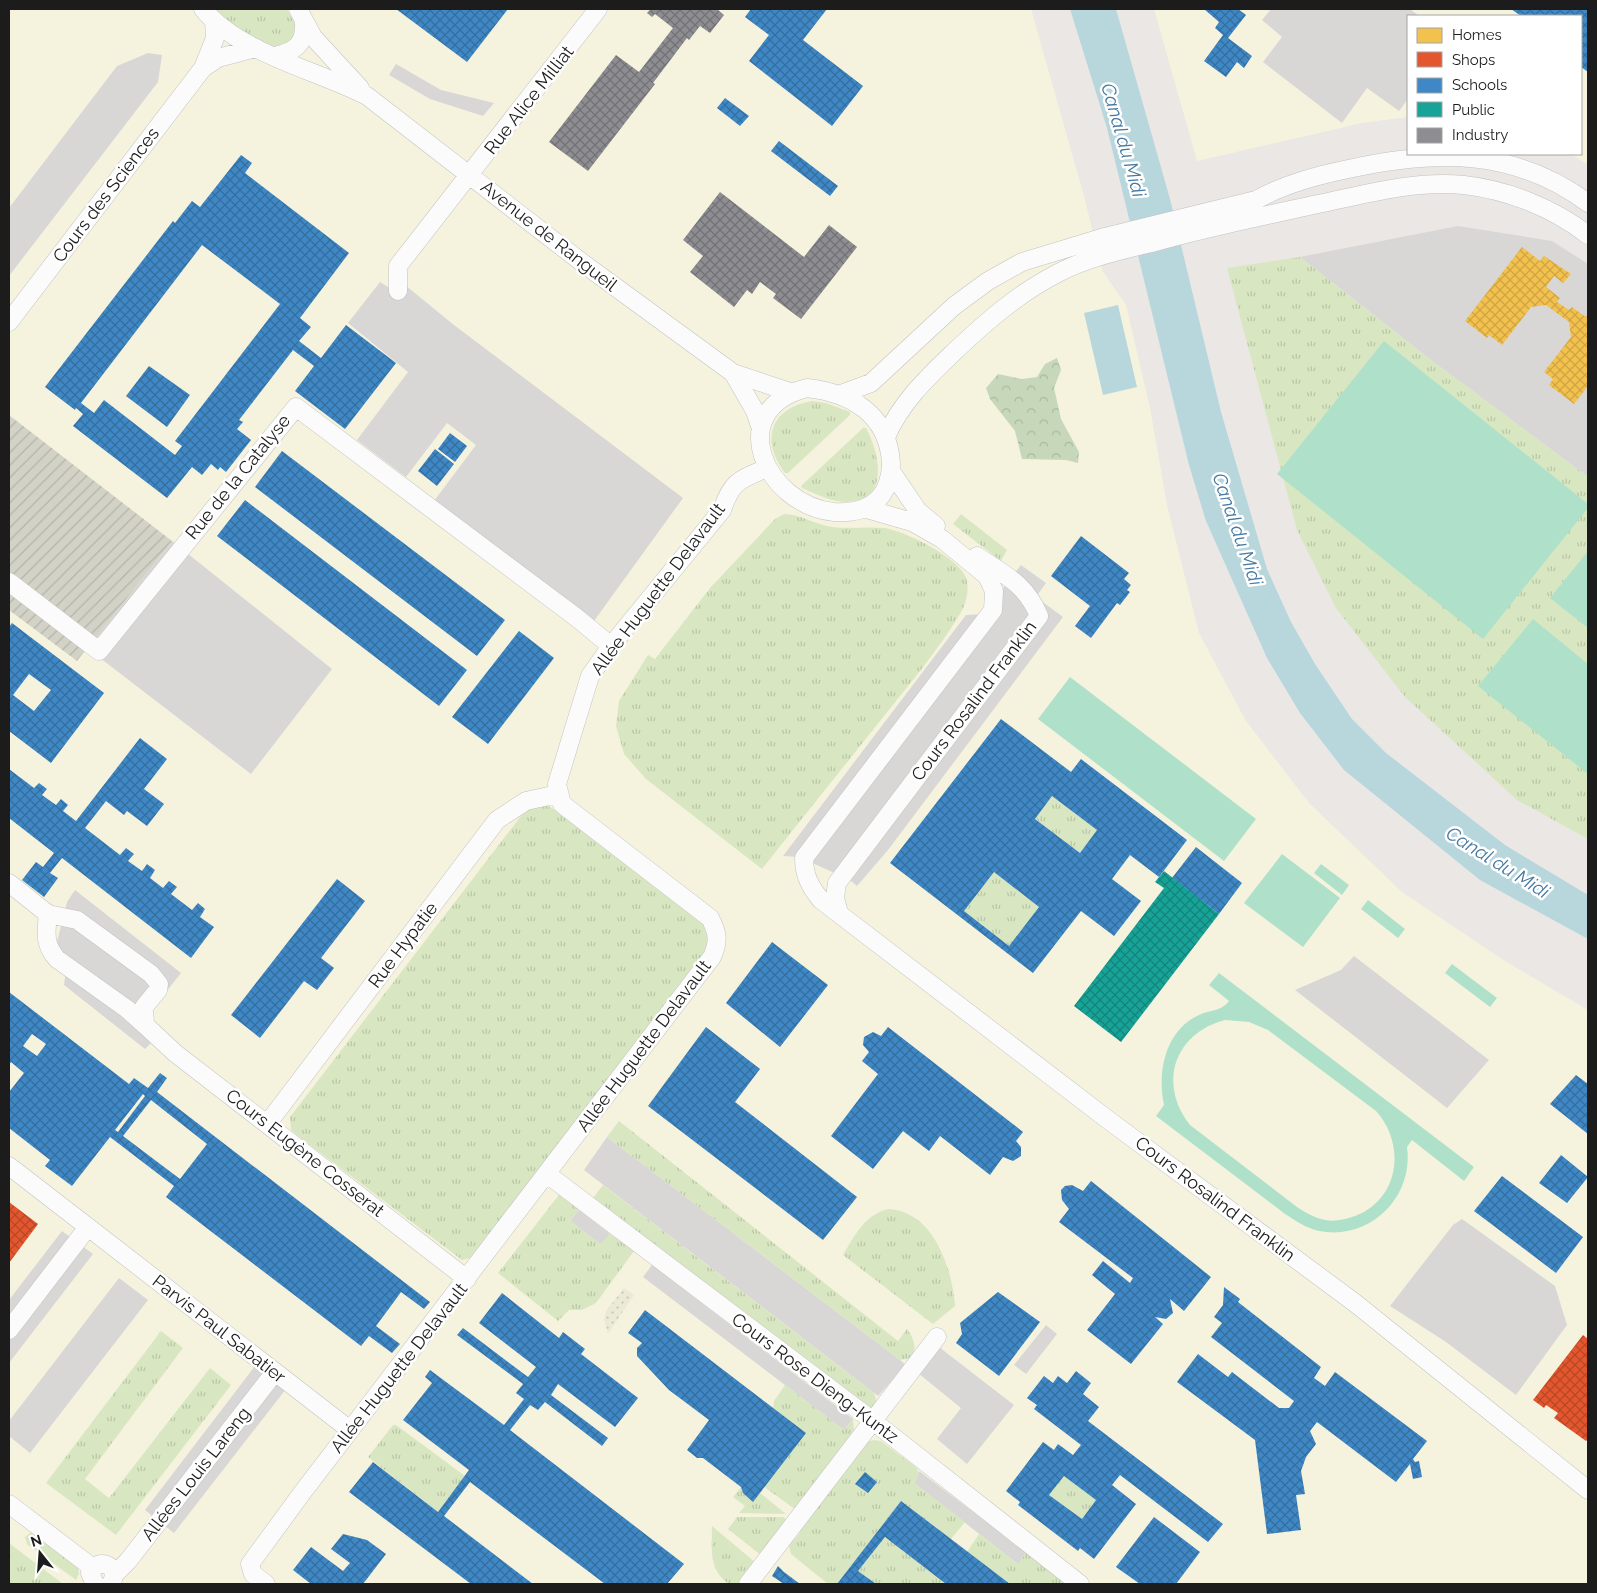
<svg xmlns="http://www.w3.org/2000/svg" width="1597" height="1593" font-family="Raleway,sans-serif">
  <defs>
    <pattern id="construction-furrows" width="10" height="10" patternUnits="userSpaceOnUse" patternTransform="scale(1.25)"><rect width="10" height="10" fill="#d3d2c6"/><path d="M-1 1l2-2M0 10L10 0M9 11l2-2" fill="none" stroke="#b5b4aa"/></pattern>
    <pattern id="farmland-dots" width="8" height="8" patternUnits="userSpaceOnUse" patternTransform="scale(1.25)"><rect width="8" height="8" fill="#ebead7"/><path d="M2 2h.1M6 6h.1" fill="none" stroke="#c9c8b8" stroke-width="1.8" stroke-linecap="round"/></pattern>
    <pattern id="grass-tufts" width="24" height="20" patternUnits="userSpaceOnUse" patternTransform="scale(1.25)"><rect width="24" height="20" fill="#d8e7c2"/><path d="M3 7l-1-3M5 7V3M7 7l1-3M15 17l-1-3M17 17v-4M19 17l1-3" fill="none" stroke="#b9c6a6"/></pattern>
    <pattern id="forest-crowns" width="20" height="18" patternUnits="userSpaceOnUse" patternTransform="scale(1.25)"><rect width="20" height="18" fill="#c6d8b9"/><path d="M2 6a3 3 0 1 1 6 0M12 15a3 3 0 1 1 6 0" fill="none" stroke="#aab99e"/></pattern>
    <pattern id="homes-cross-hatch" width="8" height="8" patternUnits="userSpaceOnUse" patternTransform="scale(1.25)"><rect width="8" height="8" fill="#f2c14e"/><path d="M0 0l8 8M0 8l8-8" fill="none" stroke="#cfa544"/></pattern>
    <pattern id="shops-cross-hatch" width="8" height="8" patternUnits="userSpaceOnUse" patternTransform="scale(1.25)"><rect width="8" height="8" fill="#e4572e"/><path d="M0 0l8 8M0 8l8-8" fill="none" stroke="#b84726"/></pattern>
    <pattern id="schools-cross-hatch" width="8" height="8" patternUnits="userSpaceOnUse" patternTransform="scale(1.25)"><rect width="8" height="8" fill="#3f88c5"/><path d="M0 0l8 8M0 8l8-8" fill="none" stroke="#346e9f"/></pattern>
    <pattern id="public-cross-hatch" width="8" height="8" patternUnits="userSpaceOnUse" patternTransform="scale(1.25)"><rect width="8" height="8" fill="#17a398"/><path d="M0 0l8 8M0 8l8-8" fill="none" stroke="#14847b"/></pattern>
    <pattern id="industry-cross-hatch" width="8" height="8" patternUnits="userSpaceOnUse" patternTransform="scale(1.25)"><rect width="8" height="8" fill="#8d8d92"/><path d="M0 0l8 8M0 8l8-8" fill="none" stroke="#727276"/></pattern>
  </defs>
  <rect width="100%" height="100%" fill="#eae7e4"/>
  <path fill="#d9d7d5" d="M1458,226L1552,241L1588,264V477L1431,360L1300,257Z"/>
  <path fill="#f5f3de" d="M9,9H1031L1084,196L1102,270L1126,305L1150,408L1167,505L1199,633L1246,721L1309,803L1402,892L1505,961L1588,1010V1584H9Z
    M1154,9H1588V165L1571,154H1581V16H1408V117L1362,123L1197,161Z"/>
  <path fill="#d8d7d6" d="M1271,9H1410L1419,16H1408V99L1399,111L1367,88L1342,123L1263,62L1282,37L1262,20Z
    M148,53L162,55L158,82L9,276V208L117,66Z
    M396,64L441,90L494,103L483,116L430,99L389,75Z
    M380,282L391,289L405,285L454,325L683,498L594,621L434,501L476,445L447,423L406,477L357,440L408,372L348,323Z
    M1462,322L1586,414L1588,411V437L1575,454L1439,352Z
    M172,541L332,669L251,774L87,648Z
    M1021,565L1046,583L1036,597L1063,617L888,850L857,886L850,880L799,857L783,856L966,615L983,614Z
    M75,890L181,973L151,1011L150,1044L145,1049L64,985L66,970L56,946L67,902Z
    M1354,956L1489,1060L1447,1108L1295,990L1341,970Z
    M607,1137L900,1360L906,1365L878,1396L584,1170Z
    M579,1210L610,1234L601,1245L570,1221Z
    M1462,1219L1555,1286L1567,1325L1516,1395L1446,1342L1390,1306L1453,1225Z
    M62,1231L93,1254L9,1363V1300Z
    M652,1265L853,1419L844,1430L643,1277Z
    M119,1278L148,1300L30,1453L9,1436V1421Z
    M1046,1325L1057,1334L1026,1374L1014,1365Z
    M939,1347L1014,1405L967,1464L937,1439L961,1408L918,1373Z
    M255,1366L286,1389L174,1533L145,1510Z
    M919,1471L1026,1552L1019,1565L914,1483Z"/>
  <path fill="url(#construction-furrows)" d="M9,415L172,541L77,661L9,610Z"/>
  <path fill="url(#farmland-dots)" d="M624,1288L634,1295L608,1334L604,1320L606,1311Z"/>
  <path fill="url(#grass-tufts)" d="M214,9H287L297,28L293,40C289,42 284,46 279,46C259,48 228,22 214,9Z
    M1300,257L1431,360L1588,477V839L1517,800L1405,697L1336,608L1297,530L1227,268Z
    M812,401L826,403L850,412V415L788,473H785C760,440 770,408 812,401Z
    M863,428H866C879,452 891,501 847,502C831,502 816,494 802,488L801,486Z
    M784,514C800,514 812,523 827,526C846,530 865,526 884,528C905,531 960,558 966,578C970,589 966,605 960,614C937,652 908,686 880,721C841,770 801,820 762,869L646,779L624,754L616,726L619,701L648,655L655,659L710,588L775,519Z
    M961,514L1007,550L1001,561L953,524Z
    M1052,796L1097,830L1080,853L1035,819Z
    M541,806H548L562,814L702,922L709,940L705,956L474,1257L462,1260L298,1136L291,1130L290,1117L521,816L530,809Z
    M994,872L1039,907L1009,946L964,911Z
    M619,1121L898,1341L907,1329C914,1338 917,1348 912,1358L900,1360L607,1137Z
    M603,1185L874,1393L877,1403L872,1409L867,1410L591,1201Z
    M559,1195L579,1210L570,1221L601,1244L610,1234L634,1251L596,1303L582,1310H569L558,1321L498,1273Z
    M889,1209C934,1212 952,1268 955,1306L933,1324L843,1255C855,1235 865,1214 889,1209Z
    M161,1331L183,1348L85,1479L109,1498L210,1368L231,1385L116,1535L46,1483Z
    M785,1385L844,1430L853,1419L854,1433L795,1509L764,1487L774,1401Z
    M393,1425H396L465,1476L438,1512L368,1457Z
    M874,1440L881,1441L917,1468L919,1476L914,1483L965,1522L951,1539L901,1501L837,1584H828L791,1554L789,1546L792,1539L794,1540L800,1533L798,1531L866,1442Z
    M1064,1476L1096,1500L1082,1519L1049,1495Z
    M741,1487L743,1493L753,1501L760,1493L786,1514L739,1513L745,1506L733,1497Z
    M737,1517H783L788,1521L762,1556L728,1529Z
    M712,1526L756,1563L740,1584H729C708,1569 712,1550 712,1526Z
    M30,1533H34L77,1566L79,1574L76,1580L27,1544L25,1537Z
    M979,1534L1019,1565L1026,1552L1067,1584H1010L967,1552Z
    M885,1537L946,1584H876L858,1571Z
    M9,1543L63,1584H9Z"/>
  <path fill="url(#forest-crowns)" d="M1057,358L1061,370L1054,388L1061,419L1079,452L1078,463L1066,460L1022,459L1015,431L990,399L986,388L998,374L1022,379L1037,377L1045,364Z"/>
  <path fill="#afe1ca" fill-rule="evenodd" d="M1384,341L1588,504V508L1483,639L1277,474Z
    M1588,551V628L1550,598Z
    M1533,619L1588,664V774L1478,686Z
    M1070,677L1256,819L1224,861L1038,719Z
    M1282,854L1340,898L1303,947L1244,903Z
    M1321,864L1349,885L1342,895L1314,873Z
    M1368,900L1405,929L1398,938L1361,909Z
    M1452,964L1497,998L1490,1007L1445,973Z
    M1219,973L1474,1167L1464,1181L1412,1140L1407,1147C1414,1197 1370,1241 1319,1231C1306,1228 1296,1221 1285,1214L1156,1116L1164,1105C1157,1073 1165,1030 1199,1015C1210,1010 1222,1011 1229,1001L1209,985ZM1225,1020L1249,1022L1268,1030L1376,1111C1406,1144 1400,1199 1355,1216C1346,1219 1335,1222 1325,1220C1315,1218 1306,1213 1297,1207L1190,1125C1157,1083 1175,1033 1225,1020Z"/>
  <path fill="#b8d7dd" d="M1070,9H1116L1170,199L1221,412L1267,569L1291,622L1315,664L1352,719L1386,753L1505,845L1588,895V939L1480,880L1344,770L1300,713L1267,658L1206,521L1189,465L1107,128Z
    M1118,305L1137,387L1103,395L1084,313Z"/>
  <path fill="url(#homes-cross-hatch)" d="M1522,247L1540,261L1544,256L1571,274L1563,283L1554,276L1546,287L1560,298L1557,302L1569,310L1572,307L1586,317L1588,314V386L1574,404L1549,385L1553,379L1544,372L1571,337L1569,322L1546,305L1531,307L1502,345L1489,335L1487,338L1465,321Z"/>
  <path fill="url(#shops-cross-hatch)" d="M9,1202L38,1224L9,1263Z
    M1583,1335L1588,1339V1439L1586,1441L1554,1418L1558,1413L1546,1405L1544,1408L1533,1400Z"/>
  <path fill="url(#schools-cross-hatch)" fill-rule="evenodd" d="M396,9H508L467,62Z
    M751,9H827L803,40L863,86L832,126L749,61L769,35L745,17Z
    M1204,9H1238L1246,15L1228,38L1252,56L1244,68L1237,62L1226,77L1204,61L1223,35L1215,28L1219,22Z
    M1511,9H1588V72L1581,67V16H1521Z
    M725,98L749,116L740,126L717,108Z
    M779,141L838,186L830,196L771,151Z
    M241,155L252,163L245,173L349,253L300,318L311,327L299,341L321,358L346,325L396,363L345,429L295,391L314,366L293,350L239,420L243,422L237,429L251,440L226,472L220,467L218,470L211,464L202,475L192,467L167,498L73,426L83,414L76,408L75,410L45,387L173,221L175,223L192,201L200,207ZM202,245L280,304L175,441L182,446L175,455L104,400L94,413L81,403Z
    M149,366L190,395L167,427L126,396Z
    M450,433L467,446L455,462L438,449Z
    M435,449L454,464L437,486L418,471Z
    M282,451L505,620L477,656L255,487Z
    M245,500L467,670L439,706L217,536Z
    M1081,536L1129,573L1124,579L1131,585L1127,590L1130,592L1120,605L1117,603L1091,638L1075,626L1090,606L1051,576Z
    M12,623L104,693L51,763L9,731V627ZM29,674L51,690L34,711L13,695Z
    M519,631L554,658L488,744L452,717Z
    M1001,719L1071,772L1081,759L1187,840L1159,877L1130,855L1112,879L1141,901L1114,936L1081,911L1033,973L890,863ZM1052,796L1097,830L1080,853L1035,819ZM994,872L1039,907L1009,946L964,911Z
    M140,738L167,759L144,789L164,804L147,826L127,811L124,815L106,801L85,828L120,855L126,848L134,854L128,861L142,871L147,864L155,870L150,878L163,888L169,881L177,887L171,894L192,910L198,903L205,909L200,917L214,927L191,958L62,858L50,873L58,878L44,897L22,880L36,862L43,867L54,853L9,818V769L34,788L39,783L47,789L42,795L56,805L61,799L68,805L63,811L76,821Z
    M1196,847L1242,883L1219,914L1172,878Z
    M337,879L365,901L321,958L334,968L317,990L304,981L260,1038L231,1015Z
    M772,942L828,985L780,1047L726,1003Z
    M9,992L129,1084L134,1078L148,1088L160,1073L167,1078L157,1092L430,1302L424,1309L401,1292L396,1299L376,1326L400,1344L392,1353L369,1336L361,1346L166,1197L174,1186L110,1137L72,1186L45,1166L50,1160L9,1128V1092L24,1073L11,1062L9,1065ZM32,1034L46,1044L37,1056L23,1046ZM143,1094L145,1096L118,1132L115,1130ZM151,1100L207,1144L180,1179L123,1136Z
    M706,1027L760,1069L735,1102L857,1197L823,1240L648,1106Z
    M888,1027L1023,1132L1016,1141L1021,1147V1156L1013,1161L1003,1157L990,1175L940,1136L929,1151L903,1131L873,1169L831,1136L878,1074L862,1061L869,1052L863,1045L864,1037L873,1032L881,1036Z
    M1576,1075L1588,1084V1134L1550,1104Z
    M1561,1155L1588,1177L1567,1203L1539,1183Z
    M1502,1176L1583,1237L1556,1273L1474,1211Z
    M1091,1181L1211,1277L1184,1311L1170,1299L1173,1313L1166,1319L1155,1317L1163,1324L1131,1364L1087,1330L1115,1294L1092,1275L1103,1261L1130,1283L1133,1278L1059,1222L1069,1209L1062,1200L1061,1190L1065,1186L1072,1185L1083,1191Z
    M1224,1287L1240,1299L1238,1302L1321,1367L1314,1378L1321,1383L1325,1386L1335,1372L1427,1441L1413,1459L1415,1462L1419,1461L1422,1477L1413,1479L1410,1464L1396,1482L1317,1422L1310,1431L1316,1444L1306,1457L1301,1471L1305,1494L1296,1495L1301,1530L1267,1534L1255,1440L1177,1382L1198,1354L1228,1377L1232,1372L1279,1408H1289L1294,1401L1211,1337L1222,1323L1214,1317L1223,1305Z
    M998,1292L1040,1322L999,1376L956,1343L962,1334L960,1323Z
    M502,1293L559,1338L563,1332L585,1349L581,1354L638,1398L615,1427L558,1384L551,1395L608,1438L602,1446L545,1402L538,1410L530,1405L510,1430L684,1564L667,1584H605L470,1482L444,1516L533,1584H471L349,1492L373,1462L438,1512L469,1470L403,1420L432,1383L425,1377L430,1370L504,1425L524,1399L516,1393L523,1384L457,1335L463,1328L528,1377L536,1367L479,1323Z
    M645,1310L806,1433L753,1502L743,1493L741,1487L703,1458H697L687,1450L709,1420L669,1390L637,1356V1348L642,1343L628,1333Z
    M1076,1371L1091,1383L1083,1394L1099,1407L1088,1421L1223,1524L1208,1542L1120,1475L1112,1485L1136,1504L1094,1559L1080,1548L1078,1551L1018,1505L1020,1502L1006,1491L1043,1442L1054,1450L1058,1444L1073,1455L1081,1445L1034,1409L1037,1405L1027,1398L1044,1376L1053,1383L1058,1376L1067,1383ZM1064,1476L1096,1500L1082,1519L1049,1495Z
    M865,1472L877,1482L868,1493L855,1484Z
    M901,1501L951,1539L1010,1584H946L885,1537L858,1571L876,1584H837Z
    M1154,1517L1200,1552L1176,1584H1140L1116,1567Z
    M343,1534L367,1540L386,1554L363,1584H311L293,1570L311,1547L343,1571L350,1563L331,1549Z
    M778,1566L784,1572L800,1584H784L772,1576Z"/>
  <path fill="url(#public-cross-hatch)" d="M1164,871L1219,914L1121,1042L1074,1006L1164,888L1155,882Z"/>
  <path fill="url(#industry-cross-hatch)" d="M651,9H717L724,15L710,33L700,26L689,40L687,38L653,83L655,84L588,171L549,142L616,55L639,72L673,28L655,14L652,17L647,13Z
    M720,192L804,257L829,225L857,247L801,319L773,298L776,294L760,282L752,294L747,290L734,307L690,272L703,256L683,240Z"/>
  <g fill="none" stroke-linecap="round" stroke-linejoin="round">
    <g stroke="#c3c2c0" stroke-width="19">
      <path id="minor" d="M203,9C239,53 316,70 367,96L584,264L733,373L790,392
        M298,9L313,37L360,88
        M275,56C295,51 305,45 304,23
        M203,68L218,58L256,48
        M398,291V266L598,9
        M9,322L203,68L215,38L214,20
        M733,373L755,411L760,426
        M807,388C851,393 888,414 891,463C891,476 887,492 876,501C864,511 851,513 834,512C764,505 723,409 807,388Z
        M841,394L871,383L954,306L988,281L1022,262L1101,238L1256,200C1287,183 1319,175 1353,168C1438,150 1515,149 1588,203
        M886,437C901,402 928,377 955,351C988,320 1020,292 1060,272C1089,257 1123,250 1155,242C1209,227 1263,216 1318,204C1367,194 1414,180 1464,185C1508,190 1553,208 1588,235
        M891,471L918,511L936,526
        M867,509L912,522L942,539L987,576L994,591L993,610L804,858C804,875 810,887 821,900L1107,1119L1355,1303L1588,1490
        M9,582L99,651L296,407L577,618L611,646
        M9,883L48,914L77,920L151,974L159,984L158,990L144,1007L145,1025L127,1009L57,959C44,945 46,932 48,914
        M839,913L835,898L837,883L1039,616C1026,584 1005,575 977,556
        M145,1025L175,1053L467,1279
        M268,1123L497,820L526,801L558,794
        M9,1166L88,1227
        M547,1174L873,1421L1080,1584
        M9,1330L88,1227L350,1430
        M9,1504L93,1568
        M114,1575L128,1561L275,1372
        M95,1584L90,1573C98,1555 122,1567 111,1583
        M266,1584L253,1574L250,1564L302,1493L712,957C719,942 718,933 710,918L562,804L557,784L590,676L611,646L722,510C732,481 739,480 767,468
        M748,1584L937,1337"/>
    </g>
    <use href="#minor" stroke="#fcfbfb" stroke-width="18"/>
  </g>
  <g text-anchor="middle" stroke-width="5" stroke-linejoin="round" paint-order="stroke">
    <g font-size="18" fill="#1c1c1c" stroke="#fff">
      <text transform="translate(529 100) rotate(-52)" y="6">Rue Alice Milliat</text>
      <text transform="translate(106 195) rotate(-53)" y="6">Cours des Sciences</text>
      <text transform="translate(549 236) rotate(38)" y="6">Avenue de Rangueil</text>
      <text transform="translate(238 477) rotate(-51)" y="6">Rue de la Catalyse</text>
      <text transform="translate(658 589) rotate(-53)" y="6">Allée Huguette Delavault</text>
      <text transform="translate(974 701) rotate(-53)" y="6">Cours Rosalind Franklin</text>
      <text transform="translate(403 945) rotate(-53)" y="6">Rue Hypatie</text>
      <text transform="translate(644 1046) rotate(-53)" y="6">Allée Huguette Delavault</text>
      <text transform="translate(305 1153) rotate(38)" y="6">Cours Eugène Cosserat</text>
      <text transform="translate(1215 1199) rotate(37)" y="6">Cours Rosalind Franklin</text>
      <text transform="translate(219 1329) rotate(38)" y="6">Parvis Paul Sabatier</text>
      <text transform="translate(399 1368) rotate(-52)" y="6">Allée Huguette Delavault</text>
      <text transform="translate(815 1378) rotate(37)" y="6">Cours Rose Dieng-Kuntz</text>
      <text transform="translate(196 1474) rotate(-52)" y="6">Allées Louis Lareng</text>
    </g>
    <g font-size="19" font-style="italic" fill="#4779a1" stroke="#fff">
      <text transform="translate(1124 140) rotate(74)" y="7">Canal du Midi</text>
      <text transform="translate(1238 529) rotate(71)" y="7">Canal du Midi</text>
      <text transform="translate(1498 862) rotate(32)" y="7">Canal du Midi</text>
    </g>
  </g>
  <rect width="1597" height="1593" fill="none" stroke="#1c1c1c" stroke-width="20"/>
  <rect x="1407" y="15" width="175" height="140" fill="#ffffff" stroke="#a4a4a4"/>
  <rect x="1417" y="28" width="25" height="15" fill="#f2c14e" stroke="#a4a4a4"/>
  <text x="1452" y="40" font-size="15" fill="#1c1c1c">Homes</text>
  <rect x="1417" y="52" width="25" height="15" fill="#e4572e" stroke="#a4a4a4"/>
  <text x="1452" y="65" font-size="15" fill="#1c1c1c">Shops</text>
  <rect x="1417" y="78" width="25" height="15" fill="#3f88c5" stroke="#a4a4a4"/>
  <text x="1452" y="90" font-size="15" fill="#1c1c1c">Schools</text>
  <rect x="1417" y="102" width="25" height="15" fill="#17a398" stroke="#a4a4a4"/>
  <text x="1452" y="115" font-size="15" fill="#1c1c1c">Public</text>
  <rect x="1417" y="128" width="25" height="15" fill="#8d8d92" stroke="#a4a4a4"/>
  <text x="1452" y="140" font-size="15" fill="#1c1c1c">Industry</text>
  <g transform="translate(40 1553) rotate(343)" stroke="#ffffff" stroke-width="4" paint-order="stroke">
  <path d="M0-4L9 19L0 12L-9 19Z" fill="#1c1c1c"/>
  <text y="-8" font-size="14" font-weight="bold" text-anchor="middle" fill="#1c1c1c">N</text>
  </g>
</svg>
